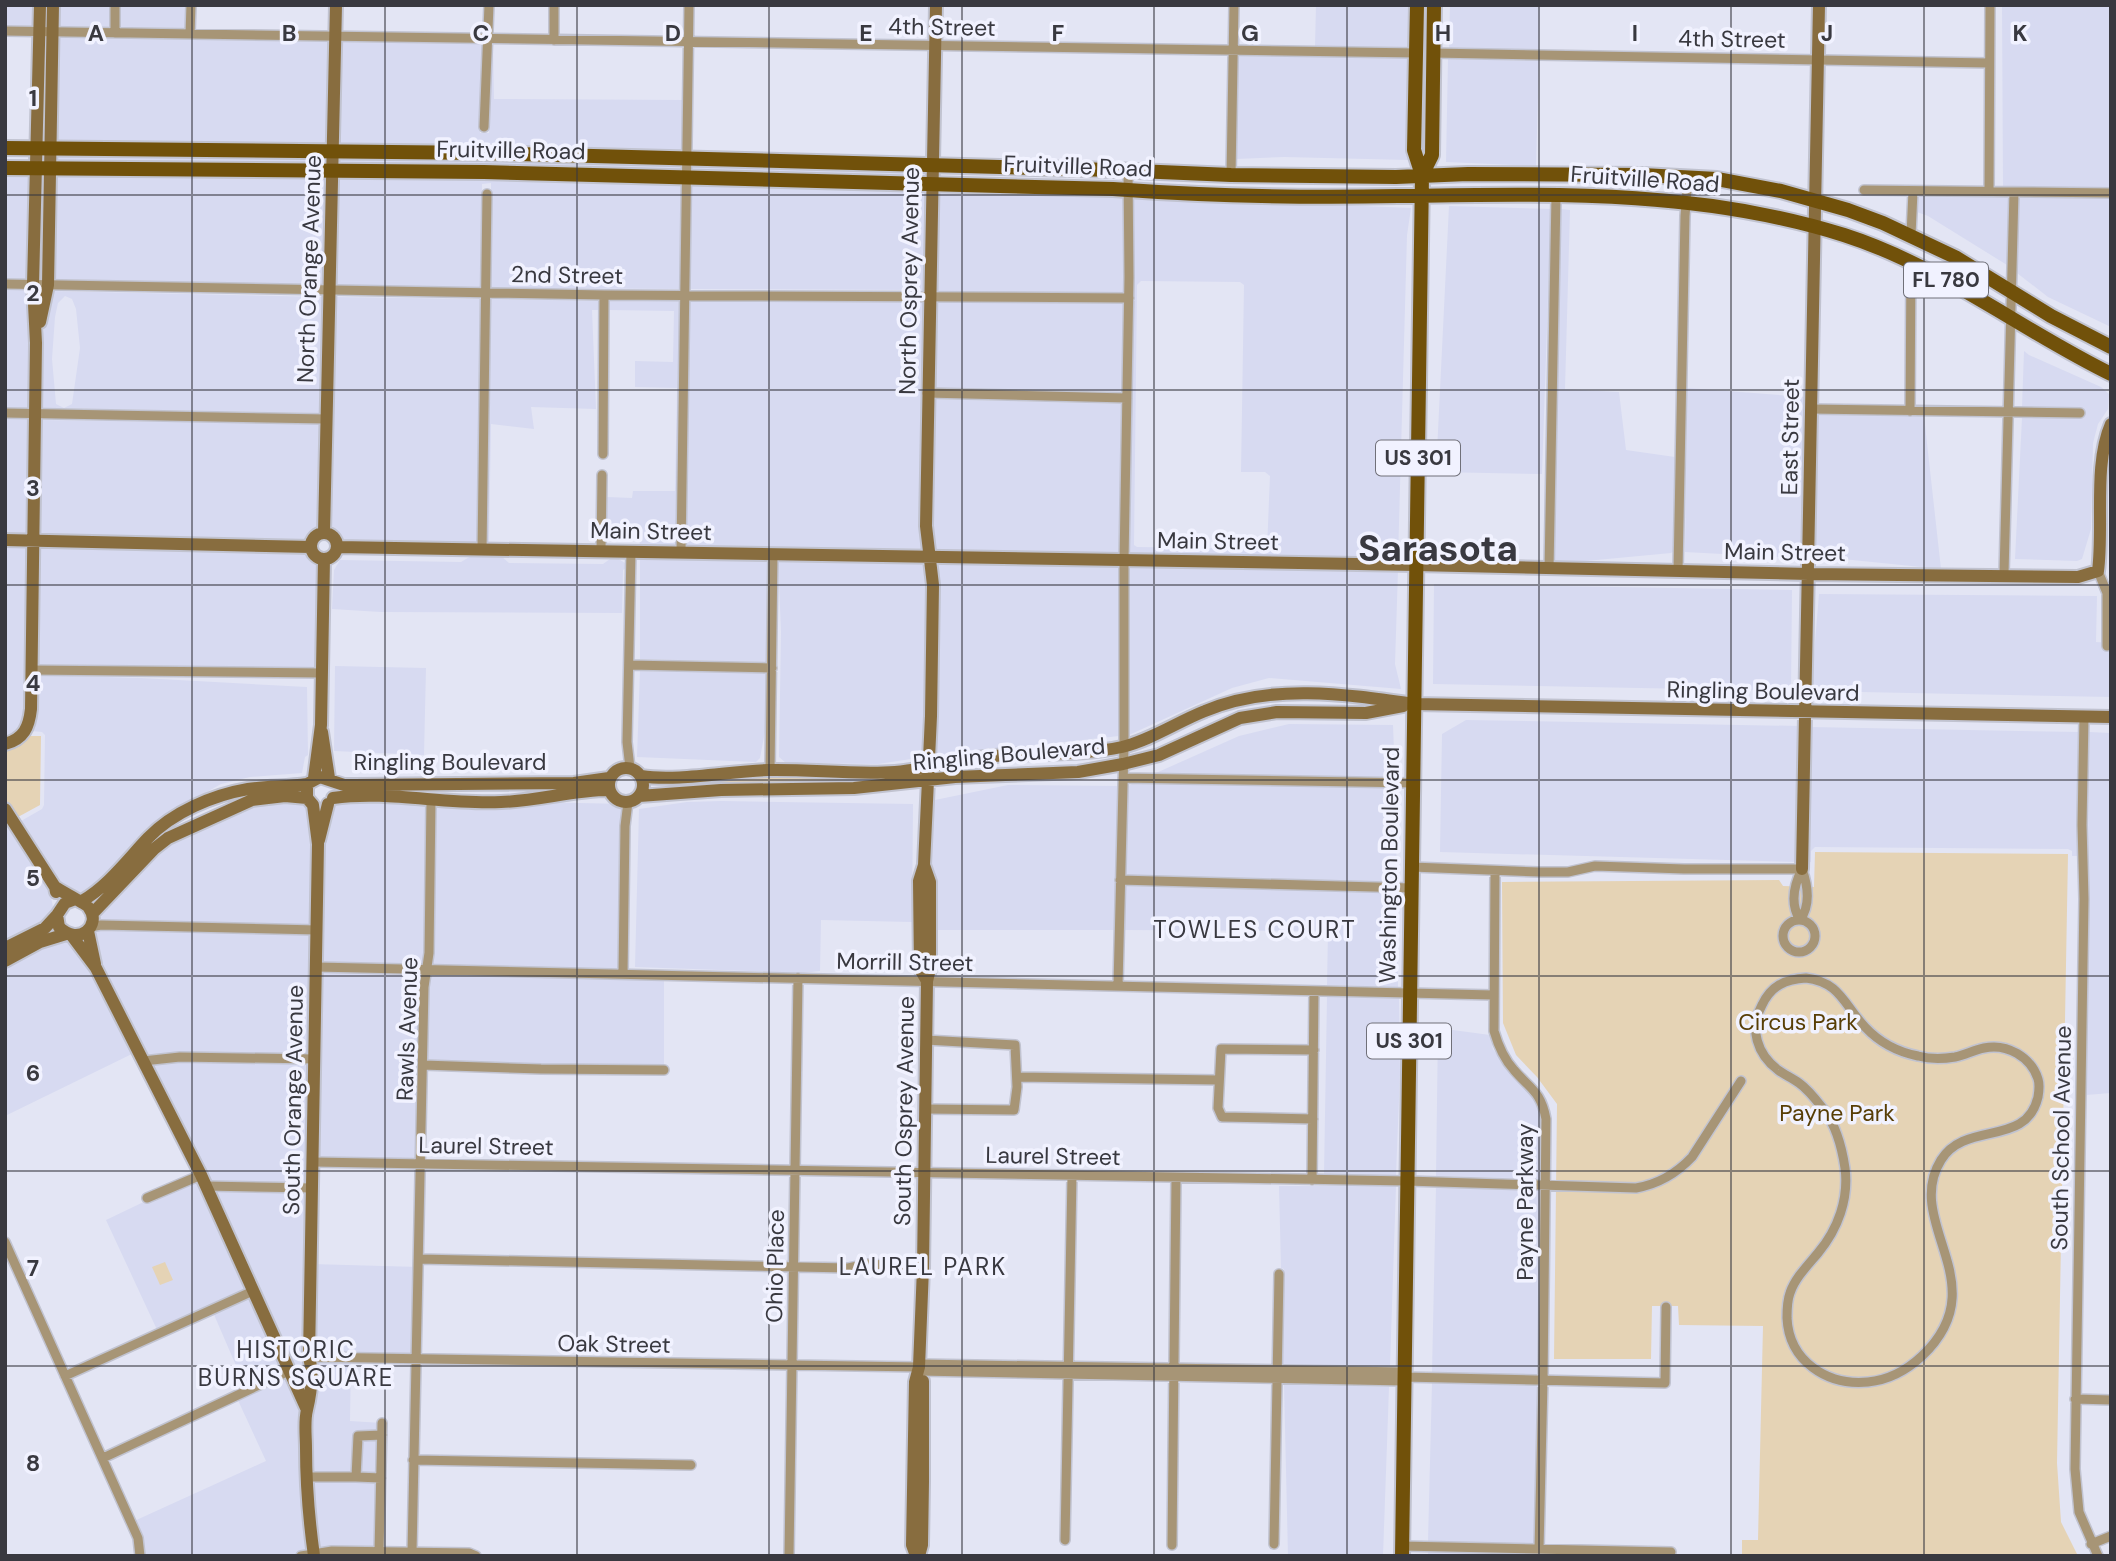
<svg xmlns="http://www.w3.org/2000/svg" width="2116" height="1561" font-family="'DM Sans',sans-serif">
  <rect width="100%" height="100%" fill="#e3e5f4"/>
  <path fill="#d7daf1" fill-rule="evenodd" d="M5,5H35V26L5,25Z
    M58,5H110V27L57,26Z
    M120,5H186L185,28L120,27Z
    M1316,5H1409V47L1315,46Z
    M1450,5H1540L1539,50L1449,48Z
    M2002,5H2111V188L2003,186Z
    M57,37L331,42L329,145L55,144Z
    M341,42L482,44L480,133H489L492,45H493L494,99L683,100L682,153L339,145Z
    M1238,56L1409,58L1408,160L1284,157L1236,159Z
    M1448,59L1539,61L1536,166L1446,162Z
    M55,155L328,156V164L55,163Z
    M338,156L682,164V172L338,164Z
    M692,164L927,170V178L692,172Z
    M5,173L30,174L28,279L5,278Z
    M55,174L328,175L325,286L54,279Z
    M338,175L682,183L680,289L491,288V183L482,184L481,288L336,286Z
    M692,183L927,189L924,290L690,289Z
    M937,190L1124,195V293L935,291Z
    M1134,196L1411,208L1407,235L1398,559L1129,555L1134,293ZM1141,281L1240,282L1244,285L1241,472H1265L1270,476L1267,549L1137,547L1134,545L1137,285Z
    M1918,196L2009,197L2007,265L1928,216L1917,212Z
    M2019,197L2111,199V327L2048,297L2017,273Z
    M1449,206L1551,209L1542,474L1436,472Z
    M1561,209L1570,210L1565,389L1619,392L1626,450L1675,457L1674,551L1671,553L1554,564Z
    M5,289L28,290L31,343L30,408H5Z
    M52,291L325,297L321,413L40,408L41,343ZM65,296L72,299L76,309L80,348L72,404L64,408L56,404L52,359L55,317L58,303Z
    M335,297L481,299L477,544L341,542L336,532L329,528Z
    M491,299L599,301V310H592L596,409L531,407L534,429L491,424L489,544H487Z
    M609,301H680L676,547H640L639,536L606,535L607,497L632,498L633,491H675L677,388L635,387V361L673,362L674,311L609,310Z
    M690,301L924,302L921,526L924,552L686,547Z
    M934,302L1124,304L1122,392L932,388Z
    M2024,351L2029,355L2101,387L2109,394L2108,409L2098,424L2093,443L2091,529L2082,559L2077,561L2015,559L2022,418H2084V408L2022,407Z
    M1687,388L1806,397L1800,558L1685,552Z
    M932,399L1122,404L1119,555L934,552L931,526Z
    M1816,415L1924,416L1941,569L1813,556Z
    M5,419H30L28,535H5Z
    M40,420L321,424L319,528L310,534L306,541L38,535Z
    M5,546H27L24,722L14,735L5,738Z
    M37,547L307,552L311,560L319,564L316,668L36,664Z
    M471,556H501L509,563L603,564L610,559L617,558L625,563L626,568L623,570L622,613L381,612L332,609L334,570L340,560L461,562Z
    M640,558L768,559L767,662L640,659Z
    M778,559L925,563L928,586L924,757L878,764L786,763L779,757L781,632Z
    M935,564L1119,566V736L934,756Z
    M1129,566L1398,570L1395,664L1401,689L1269,678L1232,688L1129,735Z
    M1434,584L1792,590L1791,691L1433,684Z
    M1819,594L2097,596L2096,642L2111,643V697L1811,691Z
    M335,666L426,668L424,755L334,751Z
    M640,671L767,673V721L760,758L756,762L637,757Z
    M36,675L141,678L307,687L308,755L305,757L302,773L250,777L221,784L161,818L94,886L79,895L57,881L21,821L42,809L44,805L45,735L42,732L31,731Z
    M1466,720L1800,726L1797,862L1440,852L1442,734Z
    M1289,724L1393,725L1395,777L1156,773L1239,736Z
    M1810,727L2079,732L2077,825L2080,856H2072V851L2068,849L1815,847L1811,851V862H1807Z
    M2089,732L2111,733V1093L2086,1095Z
    M1132,784L1395,788L1397,882L1125,875L1128,786Z
    M1008,785L1118,786L1114,930H935L929,865L930,801Z
    M307,798L313,805H325L333,798L626,804L623,973L664,975V1070L423,1065L421,1164L314,1162L311,1264L419,1267L415,1360L351,1358L350,1421L382,1423L379,1551L405,1556H140L132,1522L266,1461L236,1396L247,1391L212,1310L159,1334L106,1220L200,1175L138,1051L5,1116V961L92,923L154,849L228,809Z
    M722,801L913,804L912,922L821,920L820,971L803,973L635,967L639,809L687,802Z
    M5,818L49,887L53,907L51,913L42,923L5,943Z
    M1125,886L1397,893L1398,987L1327,985L1328,931L1124,930Z
    M1327,997L1399,998L1400,1072L1396,1175H1324Z
    M1438,1028L1490,1035L1493,1049L1510,1073L1533,1096L1539,1106L1541,1119V1179L1436,1176Z
    M1279,1186H1396L1390,1366L1283,1365L1284,1269L1281,1268Z
    M1436,1187L1541,1191L1538,1375L1432,1372Z
    M1432,1383L1538,1386L1534,1544L1428,1541Z
    M1284,1384L1389,1387L1383,1556H1288Z
    M1428,1552L1544,1555L1574,1556H1428Z"/>
  <path fill="#e5d3b5" d="M28,736H41L40,805L18,817L5,799V750L19,745Z
    M737,776L876,778V781L826,787L684,790L683,785Z
    M1815,852L2068,854L2057,1463L2061,1522L2078,1556H1742V1540H1758L1763,1326L1679,1325L1678,1306H1652L1651,1359H1554L1557,1104L1537,1077L1516,1055L1503,1023L1502,882L1779,880L1783,886L1814,887Z
    M165,1262L173,1280L160,1285L152,1267Z"/>
  <g fill="none" stroke-linecap="round" stroke-linejoin="round">
    <g stroke="#c1c3d0" stroke-width="12">
      <path id="street" d="M5,31L1417,53
        M115,33V5
        M190,34L191,5
        M554,40V5
        M1433,53L1989,63
        M484,127L489,5
        M1231,175L1234,5
        M1864,190L2111,193
        M1989,191L1990,5
        M1911,235L1913,191
        M5,284L604,295L1129,298
        M927,393L1127,398
        M1811,409L2080,413
        M1910,411L1911,263
        M5,413L326,419
        M603,454L604,295
        M482,550L487,194
        M601,551L602,475
        M681,552L689,5
        M1549,569L1556,196
        M1678,571L1685,216L1688,177
        M2098,571L2107,593V646
        M2004,574L2014,192
        M629,665L772,668
        M31,670L321,673
        M2084,717L2082,825L2084,899L2075,1469L2079,1512L2098,1556
        M630,768L627,742L631,552
        M770,770L773,554
        M1123,778L1413,783
        M1412,867L1539,872H1568L1595,866L1684,869H1802
        M1802,869C1808,886 1811,905 1800,920C1790,904 1794,885 1802,869Z
        M1495,872L1494,1031C1498,1045 1503,1058 1514,1070C1530,1089 1541,1091 1546,1119L1543,1381L1539,1549
        M1120,880L1411,888
        M1783 936a16 16 0 1 1 32 0a16 16 0 1 1-32 0Z
        M90,927L101,925L317,930
        M317,967L1493,995
        M623,974L625,826L628,802
        M1806,978C1840,982 1844,1005 1865,1027C1879,1042 1898,1052 1918,1056C1929,1059 1943,1059 1955,1057C1965,1055 1974,1050 1984,1048C2007,1043 2031,1057 2038,1079C2040,1085 2039,1091 2038,1097C2026,1148 1966,1120 1941,1160C1902,1223 1998,1284 1922,1356C1907,1370 1888,1380 1868,1382C1827,1386 1789,1361 1787,1318C1787,1309 1787,1301 1790,1293C1795,1278 1808,1265 1818,1253C1838,1229 1849,1199 1845,1168C1842,1148 1837,1127 1824,1110C1817,1101 1809,1090 1799,1083C1792,1078 1785,1075 1778,1070C1757,1054 1749,1029 1762,1005C1771,986 1785,979 1806,978Z
        M1118,985L1124,746V561L1129,277L1128,171
        M143,1061L180,1057L315,1059
        M423,1065L541,1069L664,1070
        M1017,1077L1218,1080
        M926,1109L1014,1110L1017,1087L1015,1045L926,1040
        M1313,1119L1222,1117L1218,1108L1221,1049L1314,1050
        M314,1162L1407,1181L1636,1188C1659,1184 1676,1174 1692,1157L1741,1081
        M1312,1180L1314,991
        M206,1186L313,1188
        M147,1198L201,1175
        M5,1242L138,1538L140,1556
        M419,1259L848,1268L867,1264L923,1267
        M309,1357L919,1367
        M919,1364L1405,1372
        M920,1371L1404,1381
        M65,1376L253,1291
        M1404,1377L1665,1383L1666,1307
        M2075,1399L2111,1400
        M103,1458L289,1371
        M413,1460L691,1465
        M307,1477H356
        M381,1478L356,1477L358,1436L382,1435
        M1065,1540L1072,1176
        M1274,1544L1279,1274
        M2091,1544L2111,1536
        M1172,1545L1176,1178
        M1402,1546L1671,1552
        M379,1552L382,1423
        M412,1552L424,987L429,953L431,801
        M789,1555L798,978
        M301,1556L332,1551L469,1553L476,1556"/>
    </g>
    <g stroke="#c1c3d0" stroke-width="16">
      <path id="secondary" d="M40,322L48,285L53,5
        M311 546a13 13 0 1 1 26 0a13 13 0 1 1-26 0Z
        M324,533L336,5
        M5,540L311,547
        M337,547L1416,565L1809,574L2078,577L2098,571C2104,526 2093,465 2111,424
        M322,732L329,778
        M5,744C24,739 29,727 31,709L36,343L33,285L40,5
        M609 785a17 17 0 1 1 34 0a17 17 0 1 1-34 0Z
        M641,776C677,782 729,771 768,770C810,769 853,775 895,772C929,769 962,758 995,756C1037,752 1080,756 1122,747C1151,740 1177,722 1205,711C1271,683 1345,694 1414,704L2111,717
        M314,778L321,725L324,559
        M639,796L721,790L854,788L955,777L1078,772L1123,764L1159,755L1240,718L1277,712L1366,713L1403,706
        M333,798C388,790 445,805 501,802C538,801 573,790 609,790
        M313,805L318,844L309,1357C314,1374 311,1393 307,1410C304,1421 306,1436 306,1448C306,1484 309,1520 314,1556
        M313,805L307,798V784L320,777L344,785H355L574,783L609,778
        M5,809L55,887L56,892
        M319,840L328,804
        M1802,869L1819,5
        M55,887C62,892 87,904 89,908C102,925 79,947 59,927L57,915L65,903L73,900
        M82,901C108,886 127,860 148,838C173,812 213,795 248,789C268,786 287,787 307,784
        M92,914L154,849L168,838L252,800L285,796L307,798
        M88,931L95,964
        M72,936L96,968L201,1175L307,1410
        M5,948L45,928L57,915
        M5,961L40,942L66,934
        M927,981L920,969L919,881L924,865L931,716L933,585L926,526L936,5
        M916,1556L912,1545L915,1382L919,1367L923,1268L927,981L930,969V882L924,865
        M919,1556L922,1545L923,1481V1381"/>
    </g>
    <g stroke="#c1c3d0" stroke-width="18">
      <path id="primary" d="M5,148L484,153L1113,170L1231,175L1396,177L1468,174L1642,175L1717,179L1781,191L1848,210L1883,223L1955,257L2051,316L2111,347
        M5,168L484,172L1113,189C1208,196 1304,198 1398,196C1550,194 1698,189 1844,235C1941,266 2021,330 2111,374
        M1422,175L1432,155L1434,5
        M1402,1556L1422,175L1414,150L1417,5"/>
    </g>
    <use href="#street" stroke="#a79576" stroke-width="9"/>
    <use href="#secondary" stroke="#886d3f" stroke-width="12"/>
    <use href="#primary" stroke="#71510a" stroke-width="14"/>
  </g>
  <path fill="none" stroke="#393940" stroke-width="2" stroke-opacity="0.55" d="M192,5V1556M385,5V1556M577,5V1556M769,5V1556M962,5V1556M1154,5V1556M1347,5V1556M1539,5V1556M1731,5V1556M1924,5V1556M5,195H2111M5,390H2111M5,585H2111M5,780H2111M5,976H2111M5,1171H2111M5,1366H2111"/>
  <g text-anchor="middle" stroke-width="7" stroke-linejoin="round" paint-order="stroke">
    <g fill="#f1f2ff" stroke="#707079" stroke-width="2">
      <rect x="1904" y="262.5" width="84" height="35" rx="5"/>
      <rect x="1376" y="440.5" width="84" height="35" rx="5"/>
      <rect x="1367" y="1023.5" width="84" height="35" rx="5"/>
    </g>
    <g font-size="21" font-weight="bold" fill="#393940">
      <text x="1946" y="287">FL 780</text>
      <text x="1418" y="465">US 301</text>
      <text x="1409" y="1048">US 301</text>
    </g>
    <g font-size="23" fill="#393940" stroke="#f1f2ff">
      <text transform="translate(942 27) rotate(1)" y="8">4th Street</text>
      <text transform="translate(1732 39) rotate(1)" y="8">4th Street</text>
      <text transform="translate(511 150) rotate(1)" y="8">Fruitville Road</text>
      <text transform="translate(1078 166) rotate(2)" y="8">Fruitville Road</text>
      <text transform="translate(1645 179) rotate(4)" y="8">Fruitville Road</text>
      <text transform="translate(309 269) rotate(-88)" y="8">North Orange Avenue</text>
      <text transform="translate(567 275) rotate(1)" y="8">2nd Street</text>
      <text transform="translate(909 281) rotate(-89)" y="8">North Osprey Avenue</text>
      <text transform="translate(1790 437) rotate(-89)" y="8">East Street</text>
      <text transform="translate(651 531) rotate(1)" y="8">Main Street</text>
      <text transform="translate(1218 541) rotate(1)" y="8">Main Street</text>
      <text transform="translate(1785 552) rotate(1)" y="8">Main Street</text>
      <text transform="translate(1763 691) rotate(1)" y="8">Ringling Boulevard</text>
      <text transform="translate(1009 754) rotate(-5)" y="8">Ringling Boulevard</text>
      <text x="450" y="770">Ringling Boulevard</text>
      <text transform="translate(1389 865) rotate(-89)" y="8">Washington Boulevard</text>
      <text transform="translate(905 962) rotate(1)" y="8">Morrill Street</text>
      <text transform="translate(407 1029) rotate(-88)" y="8">Rawls Avenue</text>
      <text transform="translate(293 1100) rotate(-89)" y="8">South Orange Avenue</text>
      <text transform="translate(904 1111) rotate(-89)" y="8">South Osprey Avenue</text>
      <text transform="translate(2061 1138) rotate(-89)" y="8">South School Avenue</text>
      <text transform="translate(486 1146) rotate(1)" y="8">Laurel Street</text>
      <text transform="translate(1053 1156) rotate(1)" y="8">Laurel Street</text>
      <text transform="translate(1525 1202) rotate(-90)" y="8">Payne Parkway</text>
      <text transform="translate(775 1266) rotate(-89)" y="8">Ohio Place</text>
      <text transform="translate(614 1344) rotate(1)" y="8">Oak Street</text>
    </g>
    <g font-size="23" fill="#583e06" stroke="#f1f2ff">
      <text x="1798" y="1030">Circus Park</text>
      <text x="1837" y="1121">Payne Park</text>
    </g>
    <g font-size="24" letter-spacing="2" fill="#393940" stroke="#f1f2ff">
      <text x="1255" y="938">TOWLES COURT</text>
      <text x="923" y="1275">LAUREL PARK</text>
      <text x="296" y="1358">HISTORIC<tspan x="296" dy="28">BURNS SQUARE</tspan></text>
    </g>
    <g font-size="37" font-weight="bold" fill="#393940" stroke="#f1f2ff">
      <text x="1438" y="561">Sarasota</text>
    </g>
  </g>
  <g font-size="23" text-anchor="middle" font-weight="bold" fill="#393940" stroke="#f1f2ff" stroke-width="7" stroke-linejoin="round" paint-order="stroke">
    <text x="96" y="41">A</text>
    <text x="289" y="41">B</text>
    <text x="481" y="41">C</text>
    <text x="673" y="41">D</text>
    <text x="866" y="41">E</text>
    <text x="1058" y="41">F</text>
    <text x="1250" y="41">G</text>
    <text x="1443" y="41">H</text>
    <text x="1635" y="41">I</text>
    <text x="1827" y="41">J</text>
    <text x="2020" y="41">K</text>
    <text x="33" y="106">1</text>
    <text x="33" y="301">2</text>
    <text x="33" y="496">3</text>
    <text x="33" y="691">4</text>
    <text x="33" y="886">5</text>
    <text x="33" y="1081">6</text>
    <text x="33" y="1276">7</text>
    <text x="33" y="1471">8</text>
  </g>
  <rect width="2116" height="1561" fill="none" stroke="#393940" stroke-width="14"/>
</svg>
